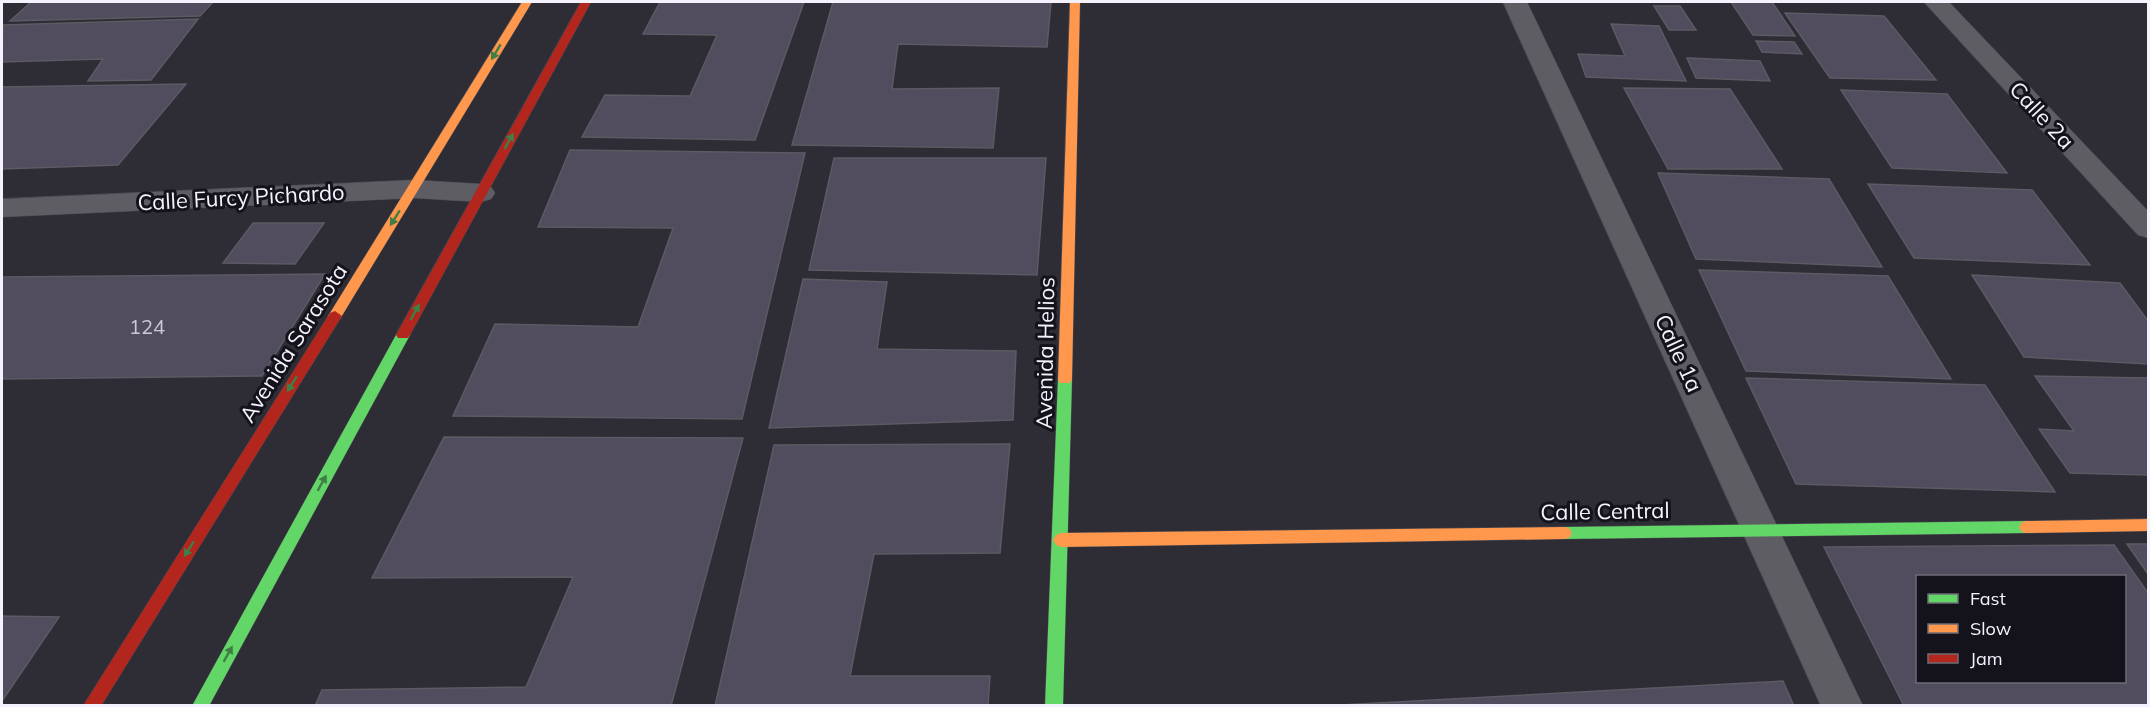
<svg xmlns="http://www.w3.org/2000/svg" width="2150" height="707" font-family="Mulish,sans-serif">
  <rect width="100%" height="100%" fill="#2e2c35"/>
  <path fill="#524c5f" stroke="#5c5a62" stroke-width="1.5" fill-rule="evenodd" d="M31,2H213L200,16L10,21Z
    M660,2H804L755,140L582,137L605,95L690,96L717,35L643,34Z
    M833,2H1051L1047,47L898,44L892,89L999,88L993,148L792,145Z
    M1731,2H1772L1795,36L1753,35Z
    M1654,6H1680L1696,30H1669Z
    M1785,13L1884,16L1936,80L1830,78Z
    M198,19L151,80L88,81L103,59L2,62L3,25Z
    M1611,24L1659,26L1686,81L1586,77L1578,54L1625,56Z
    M1756,41L1794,42L1802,54L1762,52Z
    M1687,58L1760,61L1770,81L1696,78Z
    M186,84L118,165L2,169V87Z
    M1624,88L1730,89L1782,169H1668Z
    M1841,90L1947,94L2007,173L1892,168Z
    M570,150L805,153L742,419L453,416L495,324L638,327L673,228L538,227Z
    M834,158H1046L1037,275L809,270Z
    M1658,173L1829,179L1882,267L1696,259Z
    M1868,184L2032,190L2090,265L1914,258Z
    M253,223H324L295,264L223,263Z
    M1699,270L1888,276L1951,379L1746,371Z
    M325,274L262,376L2,379V277Z
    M1972,275L2120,283L2148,321V364L2024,357Z
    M803,279L887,282L877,349L1016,351L1013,420L769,428Z
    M2035,376L2148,378V475L2070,473L2039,429L2074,431Z
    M1746,378L1985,385L2055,492L1796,484Z
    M444,437L743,438L671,706H315L322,690L526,687L573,577L372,578Z
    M1010,444L1000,553L874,554L850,676H990L988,706H715L774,445Z
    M2127,544H2148V574Z
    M2114,545L2148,593V706H1904L1824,547ZM1918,576H2124V682H1918Z
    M2,616L59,617L2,701Z
    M1783,681L1794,706H1321Z"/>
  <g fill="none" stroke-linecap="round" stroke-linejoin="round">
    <g stroke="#4b4a52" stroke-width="1">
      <path id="street" d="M1503,2H1527L1863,706H1821Z
        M1924,2H1949L2148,211V238L2138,235Z
        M414,180L481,184L491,187L495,193L491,199L481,202L414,198L2,217V199Z"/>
    </g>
    <g stroke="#4b4a52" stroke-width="1">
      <path id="fast" d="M403,330L410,335L209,706H192L396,335Z
        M1065,374L1070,375L1072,379L1063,706H1045L1058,379L1060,375Z
        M2027,521L2032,522L2035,527L2032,532L2027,533L1564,539L1559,538L1556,533L1559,528L1564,527Z"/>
    </g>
    <g stroke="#4b4a52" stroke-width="1">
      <path id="slow" d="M522,2H532L340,319H330L328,316L330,313Z
        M1070,2H1080L1072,379L1070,383H1060L1058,379Z
        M2148,519V531L2027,533L2022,532L2019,527L2022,522L2027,521Z
        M1564,527L1569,528L1572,533L1569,538L1564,539L1061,547L1056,545L1053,540L1056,535L1061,533Z"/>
    </g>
    <g stroke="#4b4a52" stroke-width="1">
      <path id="jam" d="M581,2H591L410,335L408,338H398L396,335Z
        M335,311L342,316L340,319L101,706H83L330,313Z"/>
    </g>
    <use href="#street" fill="#5f5d64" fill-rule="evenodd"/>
    <use href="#fast" fill="#63d668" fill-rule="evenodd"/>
    <use href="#slow" fill="#ff974d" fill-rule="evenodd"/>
    <use href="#jam" fill="#b3261e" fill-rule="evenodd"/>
  </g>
  <defs><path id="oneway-solid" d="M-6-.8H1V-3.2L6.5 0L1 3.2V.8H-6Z" transform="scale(1.5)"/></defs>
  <g fill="#3f7e45">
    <use href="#oneway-solid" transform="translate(496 52) rotate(121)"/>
    <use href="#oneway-solid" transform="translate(509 141) rotate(-61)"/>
    <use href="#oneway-solid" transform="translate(395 218) rotate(122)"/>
    <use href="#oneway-solid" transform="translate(415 312) rotate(-61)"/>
    <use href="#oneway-solid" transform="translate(292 384) rotate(122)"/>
    <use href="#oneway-solid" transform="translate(322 483) rotate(-61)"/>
    <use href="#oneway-solid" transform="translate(189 549) rotate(122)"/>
    <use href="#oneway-solid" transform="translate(228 654) rotate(-61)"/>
  </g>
  <g text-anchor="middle" stroke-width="6" stroke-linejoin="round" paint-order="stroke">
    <g font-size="20" fill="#ccc8d6">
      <text x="147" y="334">124</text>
    </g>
    <g font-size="22" fill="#f5f2fe" stroke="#14121a">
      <text transform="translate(2042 115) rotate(47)" y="8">Calle 2a</text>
      <text transform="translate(241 197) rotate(-3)" y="8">Calle Furcy Pichardo</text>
      <text transform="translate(293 343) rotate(-58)" y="8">Avenida Sarasota</text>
      <text transform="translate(1045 353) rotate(-89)" y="8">Avenida Helios</text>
      <text transform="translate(1679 353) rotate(65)" y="8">Calle 1a</text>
      <text transform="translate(1605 511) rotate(-1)" y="8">Calle Central</text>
    </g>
  </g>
  <rect width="2150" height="707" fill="none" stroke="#f5f2fe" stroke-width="6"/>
  <rect x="1916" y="575" width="210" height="108" fill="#14121a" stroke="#6e6c75" stroke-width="1.5"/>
  <rect x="1928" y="594" width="30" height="9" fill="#63d668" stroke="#6e6c75" stroke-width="1.5"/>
  <text x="1970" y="605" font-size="18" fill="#f5f2fe">Fast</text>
  <rect x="1928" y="624" width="30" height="9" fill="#ff974d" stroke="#6e6c75" stroke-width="1.5"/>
  <text x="1970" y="635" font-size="18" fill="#f5f2fe">Slow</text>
  <rect x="1928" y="654" width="30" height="9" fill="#b3261e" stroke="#6e6c75" stroke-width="1.5"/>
  <text x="1970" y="665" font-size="18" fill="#f5f2fe">Jam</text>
</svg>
